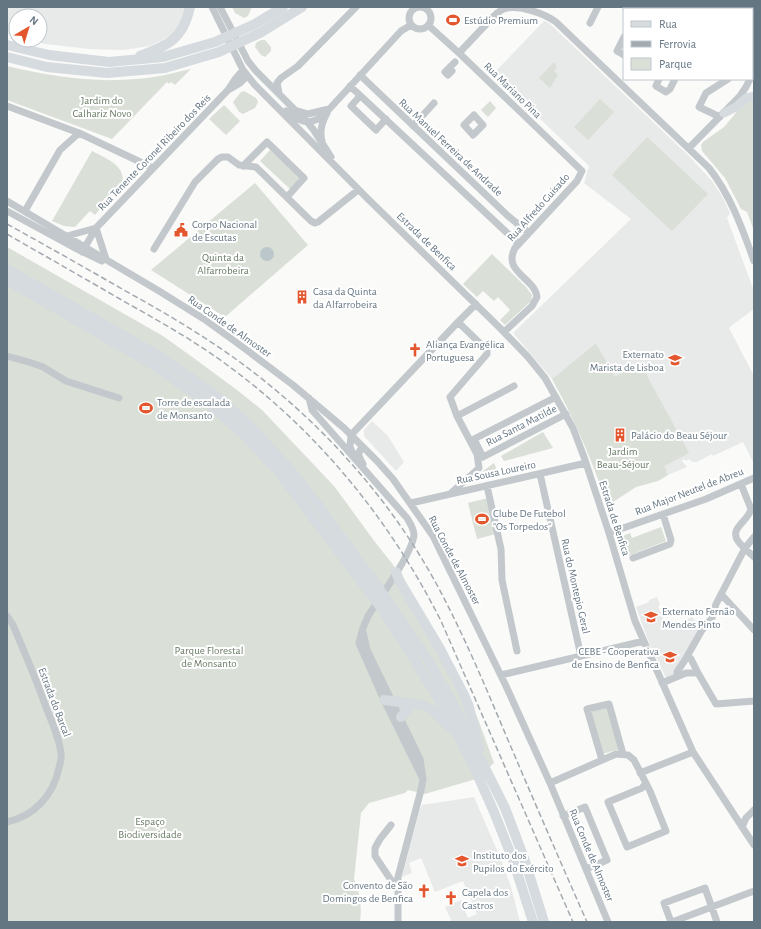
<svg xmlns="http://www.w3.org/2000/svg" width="761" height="929" font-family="'Alegreya Sans',sans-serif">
  <rect width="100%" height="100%" fill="#fafaf8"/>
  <path fill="#e8e9e9" d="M7,7H186L177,31L166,38L150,46L123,50L89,49L45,44L31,40H40V16H16V36L7,34Z
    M544,21L549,23L690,157L712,181L723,198L730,213L727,218L754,291V309L735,323L729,328L754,376V464L743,442L713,456L712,454L697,462H692L689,459L686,461L684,459L682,461L687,467L668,475L596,343L552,379L513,333L631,219L584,183L589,166L531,110L532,108L495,72Z
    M372,421L388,436L404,462L396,471L364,436V430Z
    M657,597L660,605L658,606L667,628L692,617L702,628L675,674L666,678L648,640L636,607L649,602V600Z
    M474,797L500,857L511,887L520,922H450L451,920L445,907L461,900L468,918L477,914L463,881L435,892L421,858L409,863L412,873L402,877L420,809L422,805Z"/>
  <path fill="#dadfd7" d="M232,7H252L248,16L244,18L235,13Z
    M261,40H265L271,47V51L265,57L261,55L255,47L256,43Z
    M554,62L557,67L554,71L558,75L550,88L539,78Z
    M7,66C48,76 93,83 136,79C155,78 173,73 191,69L175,85L171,82L169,84L167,82L112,139L7,100Z
    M244,91L256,98L258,102L255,108L243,114L239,112L233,102L241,92Z
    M600,99L614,112L588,140L574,127Z
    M754,99V231L747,212L741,209L725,178L702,151L701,145L703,142L724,127L745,102Z
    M490,101L496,108L488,117L481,110Z
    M224,105L240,121L226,135L209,119Z
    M647,137L708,194L672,231L612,175Z
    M270,150L301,178L290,189L260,161Z
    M92,151C105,158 124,164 123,182L95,215L90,211L75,227L64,226L52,221Z
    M255,183L308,245L225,317L151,270Z
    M7,247L163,336L195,359L237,390L262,410L334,486L375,542L394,566L410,591L460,679L478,719L494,763L476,779L425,794L408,790L405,793L369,803L361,813L354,879C360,891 362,908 360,922H7Z
    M492,254L526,287L532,295L531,301L505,325L500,320L510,310L498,297L494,301L483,291L477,297L463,284Z
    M596,343L615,377L640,363L689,453L664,466L668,475L658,481L636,487L607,506C593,462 575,420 552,379Z
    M543,432L553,448L504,461L501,456Z
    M494,463L498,473L485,477L483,471Z
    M488,498L496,534L477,539L468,503Z
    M661,527L666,541L625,557L618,538L630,533L632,538Z
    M605,707L609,711L620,749L602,754L590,715L593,710Z"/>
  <path fill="#bbc7cb" d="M260 254a7 7 0 1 1 14 0a7 7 0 1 1-14 0Z"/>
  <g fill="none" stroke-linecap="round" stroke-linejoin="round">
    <path stroke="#c3c8cc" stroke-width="7" d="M212,7L243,70L255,85L369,200L500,328L528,357L545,378L573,428L584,457L609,533L635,621L693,752L754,845
      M220,7L248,61L256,71L307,122L313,129L331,157
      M700,7L703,9
      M409 18a11 11 0 1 1 22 0a11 11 0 1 1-22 0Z
      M686,9L690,7
      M590,23L598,7
      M428,25L459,53L582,171L577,181L515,248C502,272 535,278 537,297L532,306L504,332
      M624,37L617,51L624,55
      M459,53L494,16C498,12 502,9 507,8C521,5 545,14 556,22L709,168C731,196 742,228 754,261
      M449,68L452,71L448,75L445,72L455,62
      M360,75L508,216L529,233
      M659,79L656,86L666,92L670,89L675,79
      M350,86L519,244
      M230,89L240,83L247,76
      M279,93L277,83L281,78L298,66L356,7
      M360,96L351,106L376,130L386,119
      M7,106L79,133L153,168
      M286,111C299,121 307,126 322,117L401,31L411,25
      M298,111L308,114L329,109
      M474,115L483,125L473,135L464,125Z
      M720,117L699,107L706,93L728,79
      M413,126L434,103
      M322,141C319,131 322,122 327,113
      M689,148L740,96L746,87L750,79
      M243,166L267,142L304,178L287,197
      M7,201L159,291L204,319L244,348L293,385L344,428L377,461L393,479L433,536L506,686L550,783L608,922
      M7,211L75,248L102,261
      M25,211L60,150L79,133
      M96,228L106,259
      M67,236L96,228
      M154,249L195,182L218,159L222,157H228L239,165L256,167L311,221L315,223L318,222L358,190
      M82,252L96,228L228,90L236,78L243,70
      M7,356L32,363L43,367L66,381L119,398
      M556,397L474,439L483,457L566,414
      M309,398L312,410L407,518C410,523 414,529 414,535C412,554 379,599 368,616L363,628L359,643L384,700L423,779
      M457,416L514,386
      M351,435L458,322L476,304
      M351,435L350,447L354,456
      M363,464C359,457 356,453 363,447
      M540,474L581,656
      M741,484L751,509C748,522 729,528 738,541C742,547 749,552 754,557
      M487,486L501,549L502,580L517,651
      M451,493L479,468L477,454L457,416L450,397L487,354V350L458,322
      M411,503L586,463
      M609,533L706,499L754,478
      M633,558L670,544L671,540L663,514
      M721,594L754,630
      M7,616L13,625C25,653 37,681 47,710C53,724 59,738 61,753C62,759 60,763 59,768C53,796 34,816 7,822
      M363,632L367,650L420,759L423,779L421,790L398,877V922
      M691,659L698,673
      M501,675L644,641
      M677,676V672L685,660L702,630L712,618L716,604L745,548L754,537
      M662,683L686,673H698L716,704L754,701
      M602,760L587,709L609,704L623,754
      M640,773L693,752
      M550,783L616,754L628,755L634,760L650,791L666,831L627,847L608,802L642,788L645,784
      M563,816L585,807L607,860L586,869
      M391,825L380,839L375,848V856L391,880L397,884
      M742,827L746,818L754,810
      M671,922L664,903L705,888L717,922
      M672,922L754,891"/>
    <path stroke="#d6dbdf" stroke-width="9" d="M738,7V9
      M716,9L723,7
      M752,14L754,20
      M752,39L754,44
      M752,53L754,59
      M724,113L736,107L746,98L754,96"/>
    <path stroke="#d6dbdf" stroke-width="10" d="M7,45L49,55L109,62L163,57L215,42L255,24L283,7
      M140,56C169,45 183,39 190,7
      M7,57L47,67L107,73L165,68L219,52L260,33L302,7
      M7,269L161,357L215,395L249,425L286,465L314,500L378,587L426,657L449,696L505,808L524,858L544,922
      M7,280L155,366L208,403L242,433L279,472L385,613L439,699L474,767L494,812L513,860L533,922
      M396,572L399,580L439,647L464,695L469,707L479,748
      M384,700L422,705L431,709L452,730
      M401,717L412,704"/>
    <path stroke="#a2aab0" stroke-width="1.5" stroke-dasharray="6 3" stroke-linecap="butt" d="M7,224C45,245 84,267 122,289C169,315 215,342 257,375C330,432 393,504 437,585C464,635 486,688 508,740C534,801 560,861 587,922
      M7,234C45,256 82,277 120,299C155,319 190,338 223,362C316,429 389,518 441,621L573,922"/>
  </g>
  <defs>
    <g id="stadium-bare" transform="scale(1.08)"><path d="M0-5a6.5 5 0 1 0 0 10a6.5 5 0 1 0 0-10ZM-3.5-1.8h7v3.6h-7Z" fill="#e4572e" stroke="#fff" stroke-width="2.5" paint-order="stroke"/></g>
    <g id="civic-bare" transform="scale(1.08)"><path d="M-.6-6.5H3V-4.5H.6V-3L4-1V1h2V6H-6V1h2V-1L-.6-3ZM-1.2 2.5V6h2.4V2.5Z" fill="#e4572e" stroke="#fff" stroke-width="2.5" paint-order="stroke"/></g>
    <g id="building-bare" transform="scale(1.08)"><path d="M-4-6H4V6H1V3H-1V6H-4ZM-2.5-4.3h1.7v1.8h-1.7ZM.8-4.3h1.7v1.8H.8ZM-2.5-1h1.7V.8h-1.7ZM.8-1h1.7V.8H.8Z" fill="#e4572e" stroke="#fff" stroke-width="2.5" paint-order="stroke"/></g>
    <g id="church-bare" transform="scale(1.08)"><path d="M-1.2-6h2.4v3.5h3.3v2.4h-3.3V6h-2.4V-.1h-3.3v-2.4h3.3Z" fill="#e4572e" stroke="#fff" stroke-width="2.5" paint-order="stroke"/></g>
    <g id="school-bare" transform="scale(1.08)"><path d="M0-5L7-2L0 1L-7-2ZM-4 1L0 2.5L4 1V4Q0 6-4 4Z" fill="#e4572e" stroke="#fff" stroke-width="2.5" paint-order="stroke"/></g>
  </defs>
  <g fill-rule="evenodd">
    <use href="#stadium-bare" x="453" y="20"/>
    <use href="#civic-bare" x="181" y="230"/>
    <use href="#building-bare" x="302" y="297"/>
    <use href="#church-bare" x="415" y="350"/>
    <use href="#school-bare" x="675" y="360"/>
    <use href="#stadium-bare" x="146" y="408"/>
    <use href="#building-bare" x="620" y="435"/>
    <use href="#stadium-bare" x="482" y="519"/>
    <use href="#school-bare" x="651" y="617"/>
    <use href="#school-bare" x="670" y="657"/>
    <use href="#school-bare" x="462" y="861"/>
    <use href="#church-bare" x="424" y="891"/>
    <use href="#church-bare" x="451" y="898"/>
  </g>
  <g text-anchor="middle" stroke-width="4" stroke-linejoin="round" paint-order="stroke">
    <g font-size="11" fill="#657683" stroke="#fff" text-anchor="start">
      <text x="464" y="24">Estúdio Premium</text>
      <text x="192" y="228">Corpo Nacional<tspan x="192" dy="13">de Escutas</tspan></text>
      <text x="313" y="295">Casa da Quinta<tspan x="313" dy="13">da Alfarrobeira</tspan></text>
      <text x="426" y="348">Aliança Evangélica<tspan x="426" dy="13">Portuguesa</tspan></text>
      <text x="664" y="358" text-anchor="end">Externato<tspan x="664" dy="13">Marista de Lisboa</tspan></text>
      <text x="157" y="406">Torre de escalada<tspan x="157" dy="13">de Monsanto</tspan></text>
      <text x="631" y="439">Palácio do Beau Séjour</text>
      <text x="493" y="517">Clube De Futebol<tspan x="493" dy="13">"Os Torpedos"</tspan></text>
      <text x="662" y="615">Externato Fernão<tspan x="662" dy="13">Mendes Pinto</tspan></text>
      <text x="659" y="655" text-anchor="end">CEBE - Cooperativa<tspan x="659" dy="13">de Ensino de Benfica</tspan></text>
      <text x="473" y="859">Instituto dos<tspan x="473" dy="13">Pupilos do Exército</tspan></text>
      <text x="413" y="889" text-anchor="end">Convento de São<tspan x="413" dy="13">Domingos de Benfica</tspan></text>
      <text x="462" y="896">Capela dos<tspan x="462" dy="13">Castros</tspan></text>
    </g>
    <g font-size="11" fill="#657683" stroke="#fff">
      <text transform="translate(513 90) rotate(44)" y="4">Rua Mariano Pina</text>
      <text transform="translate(451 147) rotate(43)" y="4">Rua Manuel Ferreira de Andrade</text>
      <text transform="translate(154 152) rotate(-46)" y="4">Rua Tenente Coronel Ribeiro dos Reis</text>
      <text transform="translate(538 207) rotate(-48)" y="4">Rua Alfredo Guisado</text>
      <text transform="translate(427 241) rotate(44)" y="4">Estrada de Benfica</text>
      <text transform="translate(230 326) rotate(35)" y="4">Rua Conde de Almoster</text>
      <text transform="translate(521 425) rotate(-27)" y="4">Rua Santa Matilde</text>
      <text transform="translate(496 472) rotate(-12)" y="4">Rua Sousa Loureiro</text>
      <text transform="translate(689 491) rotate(-21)" y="4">Rua Major Neutel de Abreu</text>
      <text transform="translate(615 518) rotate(72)" y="4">Estrada de Benfica</text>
      <text transform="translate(455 560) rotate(62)" y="4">Rua Conde de Almoster</text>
      <text transform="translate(576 586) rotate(77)" y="4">Rua do Montepio Geral</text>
      <text transform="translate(55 702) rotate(69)" y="4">Estrada do Barcal</text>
      <text transform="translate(592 855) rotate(67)" y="4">Rua Conde de Almoster</text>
    </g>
    <g font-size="11" fill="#687a64" stroke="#fff">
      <text x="102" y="104">Jardim do<tspan x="102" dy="13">Calhariz Novo</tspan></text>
      <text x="223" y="261">Quinta da<tspan x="223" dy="13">Alfarrobeira</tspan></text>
      <text x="623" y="455">Jardim<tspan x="623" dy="13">Beau-Séjour</tspan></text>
      <text x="209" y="654">Parque Florestal<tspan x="209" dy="13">de Monsanto</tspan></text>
      <text x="150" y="825">Espaço<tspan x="150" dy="13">Biodiversidade</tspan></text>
    </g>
  </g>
  <rect width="761" height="929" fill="none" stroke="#657683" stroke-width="16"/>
  <rect x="623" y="8" width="130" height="72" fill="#ffffff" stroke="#c1c8cd"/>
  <rect x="631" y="21" width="20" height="6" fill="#d6dbdf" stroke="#c1c8cd"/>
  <text x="659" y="28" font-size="12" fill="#657683">Rua</text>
  <rect x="631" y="41" width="20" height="6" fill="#a2aab0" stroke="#c1c8cd"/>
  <text x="659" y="48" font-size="12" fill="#657683">Ferrovia</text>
  <rect x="631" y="58" width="20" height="12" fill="#dadfd7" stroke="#c1c8cd"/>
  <text x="659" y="68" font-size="12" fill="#657683">Parque</text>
  <g transform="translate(28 28) rotate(38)"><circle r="19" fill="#ffffff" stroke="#c1c8cd"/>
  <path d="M0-3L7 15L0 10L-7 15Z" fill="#e4572e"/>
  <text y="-6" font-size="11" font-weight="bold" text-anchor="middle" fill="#657683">N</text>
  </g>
</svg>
